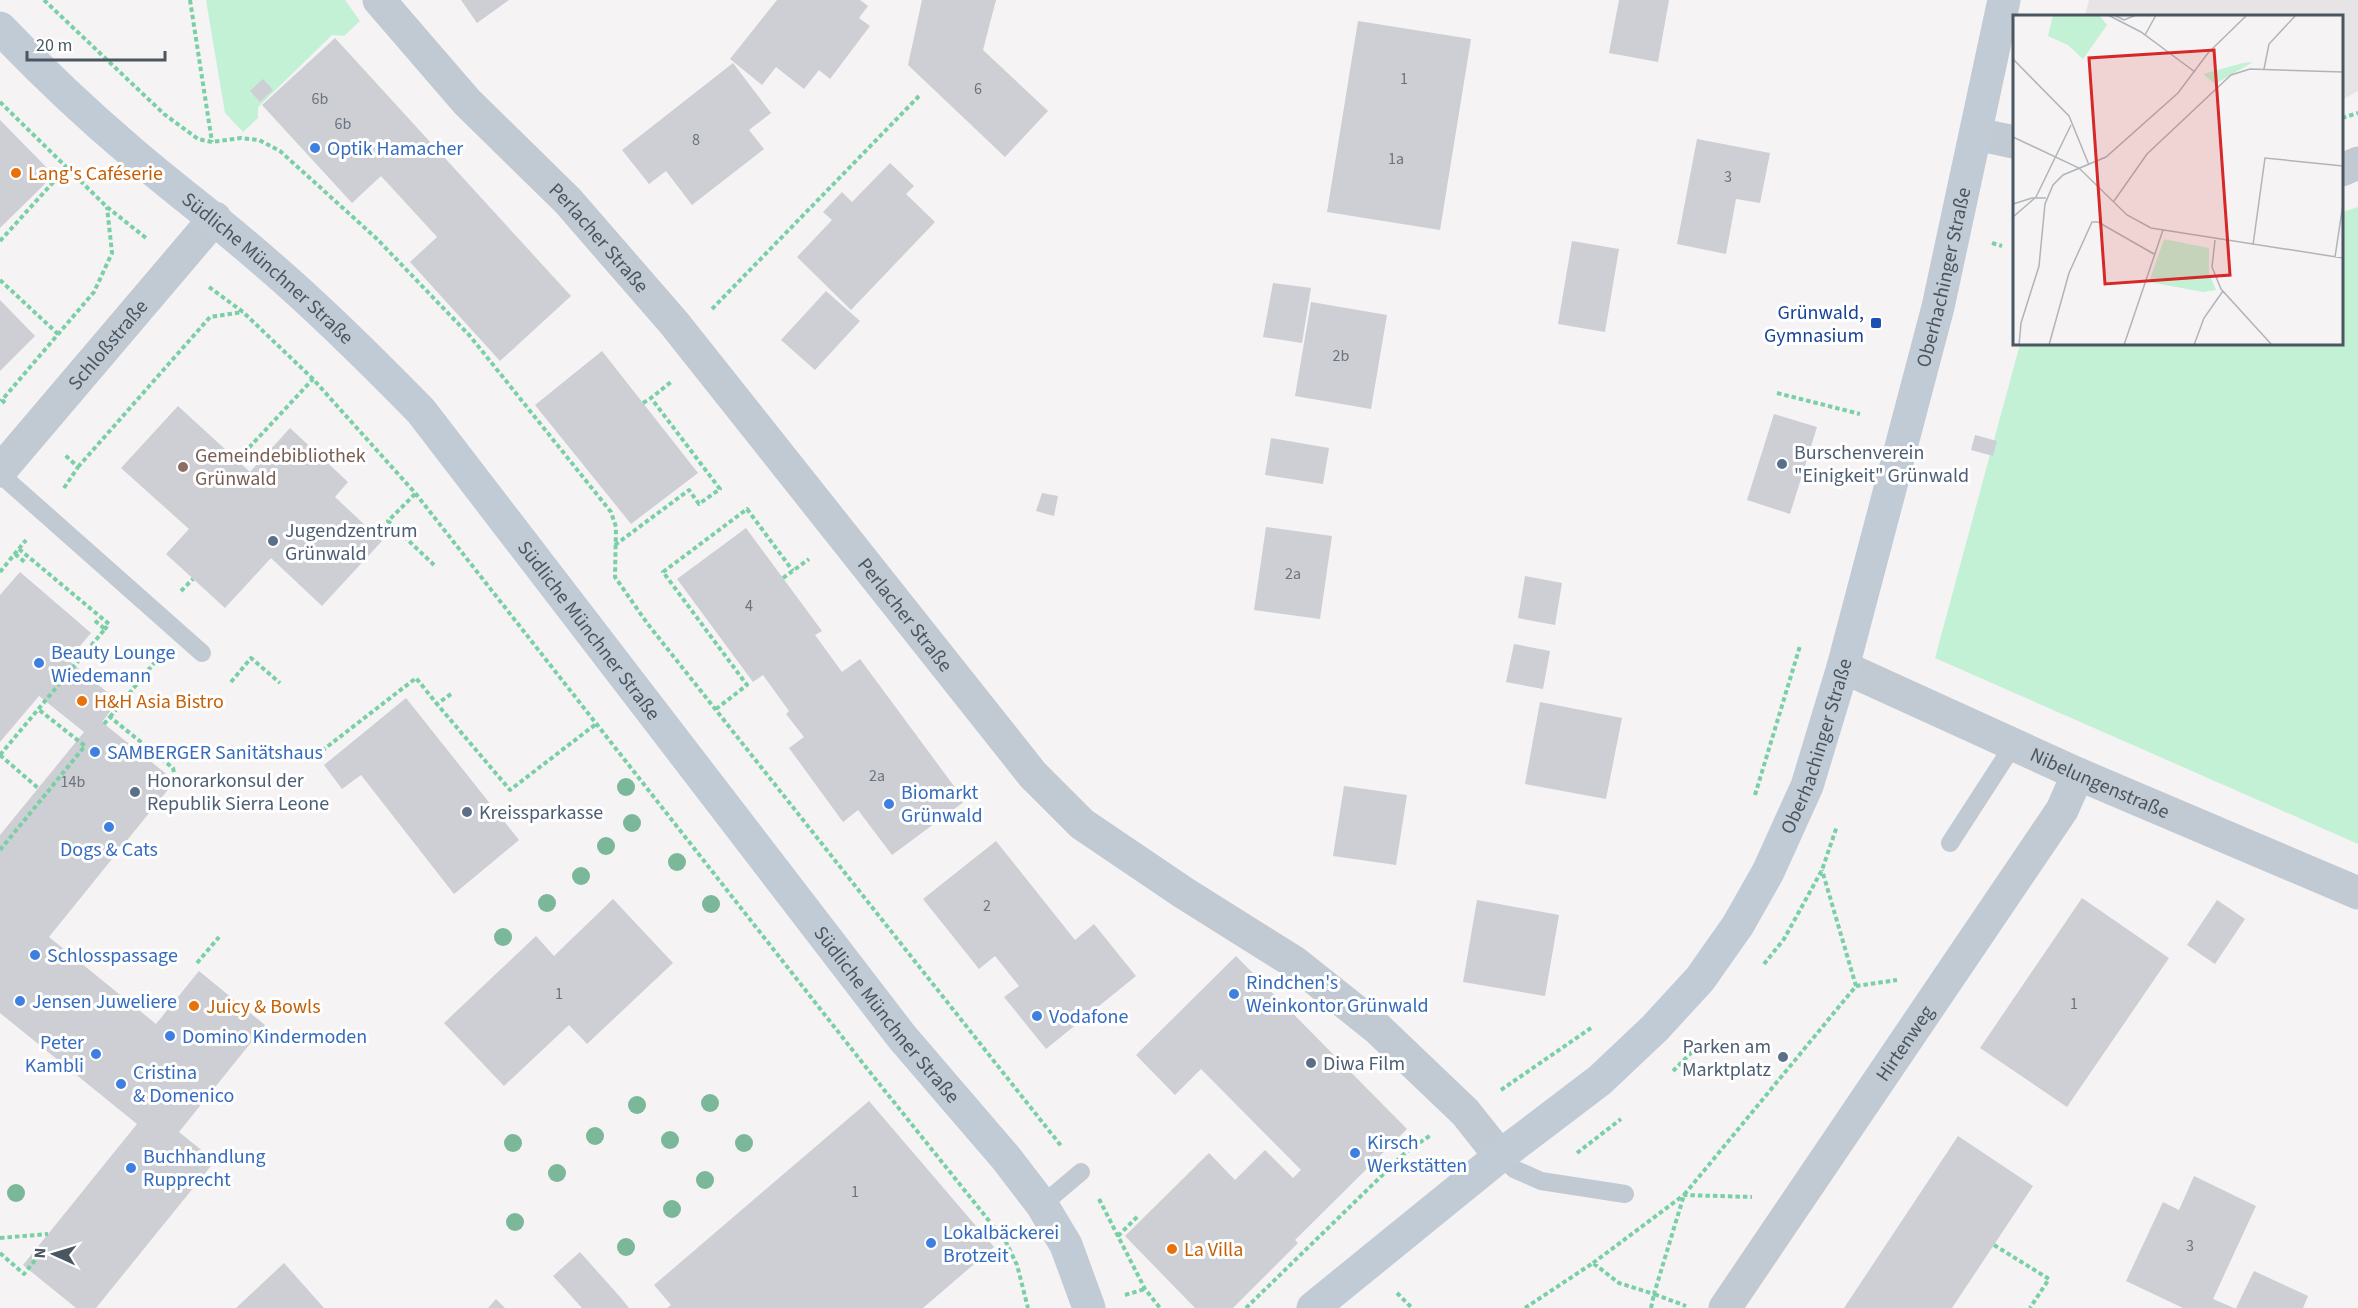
<svg xmlns="http://www.w3.org/2000/svg" width="2358" height="1308" font-family="'Source Sans 3',sans-serif">
  <rect width="100%" height="100%" fill="#f5f3f3"/>
  <path fill="#e6e4e5" d="M2089,0H2358V91L2342,100V16H2085Z"/>
  <path fill="#c3f1d5" d="M206,0H345L360,21L344,36L332,35L258,107V118L243,132L225,113Z
    M2358,207V844L1935,658L2020,344H2342V212Z"/>
  <path fill="#cdcfd5" d="M461,0H509L477,23Z
    M777,0H860L868,6L859,18L870,26L830,79L819,70L804,89L776,67L762,85L730,59Z
    M922,0H996L983,50L1048,111L1005,157L908,65Z
    M1619,0H1669L1658,62L1609,53Z
    M1358,21L1471,39L1440,230L1327,212Z
    M335,38L571,296L500,361L410,262L437,237L381,176L352,203L262,105Z
    M733,63L771,113L749,130L764,149L692,205L666,171L649,184L622,150Z
    M263,79L273,90L260,102L250,91Z
    M0,120L54,175L0,228Z
    M1697,139L1770,153L1760,203L1736,199L1726,254L1677,244Z
    M890,163L914,186L906,194L935,222L851,310L797,257L832,220L823,212L842,192L852,202Z
    M1572,241L1619,249L1605,332L1558,324Z
    M1273,283L1311,288L1302,343L1263,337Z
    M826,291L860,321L815,370L781,340Z
    M0,300L35,336L0,371Z
    M1311,302L1387,315L1371,409L1295,396Z
    M602,351L698,473L631,524L535,405Z
    M178,406L250,472L290,428L348,482L335,497L382,541L322,606L271,558L225,608L166,554L189,529L121,468Z
    M1774,414L1817,427L1790,514L1747,500Z
    M1975,435L1997,441L1993,456L1971,450Z
    M1271,438L1329,448L1323,484L1265,475Z
    M1042,493L1058,496L1054,516L1036,511Z
    M1266,527L1332,536L1320,619L1254,610Z
    M746,528L822,631L815,635L842,672L860,659L965,801L892,855L858,810L843,822L789,748L804,737L786,714L789,711L763,675L753,682L677,579Z
    M20,572L91,633L68,660L118,701L102,722L175,781L49,937L156,1024L199,971L265,1025L179,1132L215,1161L96,1308H76L23,1265L137,1124L0,1013V835L84,732L39,696L0,742V595Z
    M1525,576L1562,583L1555,625L1518,618Z
    M1514,644L1550,651L1543,689L1506,682Z
    M406,698L519,840L454,894L361,775L342,789L324,765Z
    M1540,702L1622,718L1606,799L1525,784Z
    M1344,786L1407,795L1396,865L1333,856Z
    M996,841L1075,940L1094,924L1136,976L1046,1049L1004,997L1019,986L995,956L979,969L923,899Z
    M2082,898L2169,958L2067,1107L1980,1048Z
    M613,899L673,963L587,1044L569,1025L504,1086L444,1023L536,936L554,956Z
    M1477,900L1559,915L1545,996L1463,982Z
    M2217,900L2245,919L2215,964L2187,945Z
    M1236,956L1407,1129L1295,1240L1298,1243L1233,1308H1195L1125,1236L1209,1153L1235,1180L1265,1150L1293,1178L1301,1170L1201,1069L1175,1095L1136,1055Z
    M869,1101L994,1247L923,1308H667L671,1305L654,1285Z
    M1958,1136L2033,1186L1952,1308H1844Z
    M2194,1176L2256,1206L2213,1299L2234,1308H2183L2126,1281L2163,1202L2179,1210Z
    M580,1252L621,1298L629,1308H582L553,1276Z
    M284,1263L324,1308H236Z
    M2254,1271L2308,1296L2303,1308H2236Z
    M496,1299L505,1308H488Z"/>
  <g fill="none" stroke-linecap="round" stroke-linejoin="round">
    <path stroke="#7ad0a6" stroke-width="4" stroke-dasharray="4.5 3" stroke-linecap="butt" d="M44,0L164,114L198,139L212,142L241,138L259,140L280,151L376,238L470,336L611,512L616,527L615,577L647,623L1062,1147
      M190,0L212,142
      M0,102L107,207L146,238
      M2342,118L2358,113
      M0,241L67,167
      M1992,243L2002,246
      M0,280L58,334
      M209,287L243,312L313,379L416,494L865,1066L1006,1242L1017,1265L1028,1308
      M712,309L919,96
      M1777,393L1860,414
      M5,403L2,400L94,292L112,253L107,207
      M643,403L651,398
      M244,453L313,379
      M78,467L210,317L243,312
      M64,488L78,467L65,455
      M415,494L388,521L434,565
      M615,545L689,490L699,504L720,489L651,398L671,382
      M19,549L109,624L104,630
      M15,554L26,563
      M0,572L26,540
      M783,578L809,559
      M181,591L193,579
      M231,682L251,658L280,683
      M451,694L437,704L510,790L596,724
      M716,709L747,685L663,572L747,509L793,571
      M110,717L159,657
      M104,724L110,717L173,768L177,787
      M0,755L105,629L94,620
      M0,755L38,788
      M310,760L416,678L437,704
      M1755,795L1800,646
      M0,850L85,746L38,709
      M197,963L219,937
      M1764,964L1784,939L1822,870L1837,826
      M1856,986L1897,980
      M1673,1071L1695,1049
      M1501,1090L1591,1028
      M1577,1153L1621,1119
      M1099,1199L1145,1289L1160,1308
      M1118,1236L1138,1216
      M0,1238L48,1234
      M1994,1245L2049,1279L2030,1308
      M0,1253L24,1274L36,1259
      M1593,1263L1684,1195L1752,1197
      M1397,1293L1412,1308
      M1125,1295L1145,1289
      M1246,1308L1406,1152L1431,1135
      M1525,1308L1593,1263L1619,1283L1654,1294L1684,1195L1856,986L1822,870
      M1651,1308L1654,1294L1686,1306"/>
    <path stroke="#c1cad2" stroke-width="18" d="M0,474L202,653
      M1950,843L2014,744
      M1500,1156L1514,1169L1541,1181L1625,1194
      M1042,1205L1081,1172"/>
    <g stroke="#c1cad2" stroke-width="33">
      <path id="s1" d="M379,0L467,102L568,201L674,323L1033,775L1082,824L1184,893L1294,962L1377,1028L1465,1112L1500,1156"/>
      <path d="M1976,134L2014,142"/>
      <path d="M2342,170L2358,163"/>
      <path id="s2" d="M0,471L215,218"/>
      <path id="s3" d="M1843,667L2078,774L2358,893"/>
      <path id="s4" d="M1725,1308L2062,810L2078,774"/>
    </g>
    <g stroke="#c1cbd6" stroke-width="33">
      <path id="s5" d="M0,28C41,71 84,112 129,150C174,189 222,224 266,263C320,309 371,360 421,411L902,1037L1006,1158L1042,1205L1066,1245L1089,1308"/>
      <path id="s6" d="M1313,1308L1500,1156L1600,1080L1655,1028L1700,979L1738,925L1768,872L1807,786L1843,667L1938,307L2004,0"/>
    </g>
  </g>
  <g fill="#7bb799">
    <circle cx="626" cy="787" r="9"/>
    <circle cx="632" cy="823" r="9"/>
    <circle cx="606" cy="846" r="9"/>
    <circle cx="677" cy="862" r="9"/>
    <circle cx="581" cy="876" r="9"/>
    <circle cx="547" cy="903" r="9"/>
    <circle cx="711" cy="904" r="9"/>
    <circle cx="503" cy="937" r="9"/>
    <circle cx="710" cy="1103" r="9"/>
    <circle cx="637" cy="1105" r="9"/>
    <circle cx="595" cy="1136" r="9"/>
    <circle cx="670" cy="1140" r="9"/>
    <circle cx="513" cy="1143" r="9"/>
    <circle cx="744" cy="1143" r="9"/>
    <circle cx="557" cy="1173" r="9"/>
    <circle cx="705" cy="1180" r="9"/>
    <circle cx="16" cy="1193" r="9"/>
    <circle cx="672" cy="1209" r="9"/>
    <circle cx="515" cy="1222" r="9"/>
    <circle cx="626" cy="1247" r="9"/>
  </g>
  <g fill="#3f7fe0" stroke="#fff" stroke-width="2">
    <circle cx="315" cy="148" r="6"/>
    <circle cx="39" cy="663" r="6"/>
    <circle cx="95" cy="752" r="6"/>
    <circle cx="889" cy="804" r="6"/>
    <circle cx="109" cy="827" r="6"/>
    <circle cx="35" cy="955" r="6"/>
    <circle cx="1234" cy="994" r="6"/>
    <circle cx="20" cy="1001" r="6"/>
    <circle cx="1037" cy="1016" r="6"/>
    <circle cx="170" cy="1036" r="6"/>
    <circle cx="96" cy="1054" r="6"/>
    <circle cx="121" cy="1084" r="6"/>
    <circle cx="1355" cy="1153" r="6"/>
    <circle cx="131" cy="1168" r="6"/>
    <circle cx="931" cy="1243" r="6"/>
  </g>
  <g fill="#e8710a" stroke="#fff" stroke-width="2">
    <circle cx="16" cy="173" r="6"/>
    <circle cx="82" cy="701" r="6"/>
    <circle cx="194" cy="1006" r="6"/>
    <circle cx="1172" cy="1249" r="6"/>
  </g>
  <rect fill="#1a4fb4" stroke="#fff" stroke-width="2" x="1870" y="317" width="12" height="12" rx="3"/>
  <g fill="#5c6f8a" stroke="#fff" stroke-width="2">
    <circle cx="1782" cy="464" r="6"/>
    <circle cx="273" cy="541" r="6"/>
    <circle cx="135" cy="792" r="6"/>
    <circle cx="467" cy="812" r="6"/>
    <circle cx="1783" cy="1057" r="6"/>
    <circle cx="1311" cy="1063" r="6"/>
  </g>
  <circle fill="#8d6e63" stroke="#fff" stroke-width="2" cx="183" cy="467" r="6"/>
  <g text-anchor="middle" stroke-width="6" stroke-linejoin="round" paint-order="stroke">
    <g font-size="16" fill="#6b747e">
      <text x="1404" y="84">1</text>
      <text x="978" y="94">6</text>
      <text x="320" y="104">6b</text>
      <text x="343" y="129">6b</text>
      <text x="696" y="145">8</text>
      <text x="1396" y="164">1a</text>
      <text x="1728" y="182">3</text>
      <text x="1341" y="361">2b</text>
      <text x="1293" y="579">2a</text>
      <text x="749" y="611">4</text>
      <text x="877" y="781">2a</text>
      <text x="73" y="787">14b</text>
      <text x="987" y="911">2</text>
      <text x="559" y="999">1</text>
      <text x="2074" y="1009">1</text>
      <text x="855" y="1197">1</text>
      <text x="2190" y="1251">3</text>
    </g>
    <g font-size="20" fill="#366cbe" stroke="#fff" text-anchor="start">
      <text x="327" y="155">Optik Hamacher</text>
      <text x="51" y="659">Beauty Lounge<tspan x="51" dy="23">Wiedemann</tspan></text>
      <text x="107" y="759">SAMBERGER Sanitätshaus</text>
      <text x="901" y="799">Biomarkt<tspan x="901" dy="23">Grünwald</tspan></text>
      <text x="109" y="856" text-anchor="middle">Dogs &amp; Cats</text>
      <text x="47" y="962">Schlosspassage</text>
      <text x="1246" y="989">Rindchen's<tspan x="1246" dy="23">Weinkontor Grünwald</tspan></text>
      <text x="32" y="1008">Jensen Juweliere</text>
      <text x="1049" y="1023">Vodafone</text>
      <text x="182" y="1043">Domino Kindermoden</text>
      <text x="84" y="1049" text-anchor="end">Peter<tspan x="84" dy="23">Kambli</tspan></text>
      <text x="133" y="1079">Cristina<tspan x="133" dy="23">&amp; Domenico</tspan></text>
      <text x="1367" y="1149">Kirsch<tspan x="1367" dy="23">Werkstätten</tspan></text>
      <text x="143" y="1163">Buchhandlung<tspan x="143" dy="23">Rupprecht</tspan></text>
      <text x="943" y="1239">Lokalbäckerei<tspan x="943" dy="23">Brotzeit</tspan></text>
    </g>
    <g font-size="20" fill="#c56008" stroke="#fff" text-anchor="start">
      <text x="28" y="180">Lang's Caféserie</text>
      <text x="94" y="708">H&amp;H Asia Bistro</text>
      <text x="206" y="1013">Juicy &amp; Bowls</text>
      <text x="1184" y="1256">La Villa</text>
    </g>
    <g font-size="20" fill="#4a5661" stroke="#fff">
      <text dy="7" stroke="none"><textPath href="#s1" startOffset="324">Perlacher Straße</textPath></text>
      <text dy="7" stroke="none"><textPath href="#s5" startOffset="360">Südliche Münchner Straße</textPath></text>
      <text dy="7" stroke="none"><textPath href="#s6" startOffset="1257">Oberhachinger Straße</textPath></text>
      <text dy="7" stroke="none"><textPath href="#s2" startOffset="166">Schloßstraße</textPath></text>
      <text dy="7" stroke="none"><textPath href="#s1" startOffset="810">Perlacher Straße</textPath></text>
      <text dy="7" stroke="none"><textPath href="#s5" startOffset="846">Südliche Münchner Straße</textPath></text>
      <text dy="7" stroke="none"><textPath href="#s6" startOffset="771">Oberhachinger Straße</textPath></text>
      <text dy="7" stroke="none"><textPath href="#s3" startOffset="282">Nibelungenstraße</textPath></text>
      <text dy="7" stroke="none"><textPath href="#s5" startOffset="1332">Südliche Münchner Straße</textPath></text>
      <text dy="7" stroke="none"><textPath href="#s4" startOffset="320">Hirtenweg</textPath></text>
    </g>
    <g font-size="20" fill="#164399" stroke="#fff" text-anchor="end">
      <text x="1864" y="319">Grünwald,<tspan x="1864" dy="23">Gymnasium</tspan></text>
    </g>
    <g font-size="20" fill="#4e5e75" stroke="#fff" text-anchor="start">
      <text x="1794" y="459">Burschenverein<tspan x="1794" dy="23">"Einigkeit" Grünwald</tspan></text>
      <text x="285" y="537">Jugendzentrum<tspan x="285" dy="23">Grünwald</tspan></text>
      <text x="147" y="787">Honorarkonsul der<tspan x="147" dy="23">Republik Sierra Leone</tspan></text>
      <text x="479" y="819">Kreissparkasse</text>
      <text x="1771" y="1053" text-anchor="end">Parken am<tspan x="1771" dy="23">Marktplatz</tspan></text>
      <text x="1323" y="1070">Diwa Film</text>
    </g>
    <g font-size="20" fill="#785e54" stroke="#fff" text-anchor="start">
      <text x="195" y="462">Gemeindebibliothek<tspan x="195" dy="23">Grünwald</tspan></text>
    </g>
  </g>
  <g transform="translate(2013 15)">
    <rect width="330" height="330" fill="#f5f3f3"/>
    <path d="M40,0H86L94,10L70,44L55,30L35,21ZM240,47L202,69L190,59L230,48ZM151,224L196,233V258L203,275L190,277L136,267Z" fill="#c3f1d5"/>
    <path fill="none" stroke="#b1b4b9" stroke-width="1.5" d="M95,0L128,17L182,57M101,0L111,5L123,0M132,20L143,0M0,44L56,101L76,150M251,54L256,29L283,0M0,122L66,153L114,200L138,213L330,243M23,182L58,110M101,186L134,139L218,60L237,54L330,57M0,189L19,183H33M0,202L23,182M202,225L199,252L208,274L259,330M240,230L252,143L330,151M322,242L330,189M6,330L8,308L26,251L32,189L40,170L50,160L93,142L165,78L195,38L234,0M36,330L56,258L79,207H85L141,239M111,330L150,215M181,330L191,303L210,276"/>
    <path fill="#d62828" fill-opacity="0.15" stroke="#d62828" stroke-width="3" d="M201,35L217,260L92,269L76,43Z"/>
    <rect width="330" height="330" fill="none" stroke="#4a5661" stroke-width="3"/>
  </g>
  <g transform="translate(54 1254) rotate(274)" stroke="#ffffff" stroke-width="4.5" paint-order="stroke">
  <path d="M0-4.5L10 22L0 15L-10 22Z" fill="#4a5661"/>
  <text y="-9" font-size="16" font-weight="bold" text-anchor="middle" fill="#4a5661">N</text>
  </g>
  <path d="M27 51v9h138v-9" fill="none" stroke="#4a5661" stroke-width="3"/>
  <text x="36" y="51" font-size="18" fill="#4a5661" stroke="#ffffff" stroke-width="4.5" paint-order="stroke">20 m</text>
</svg>
